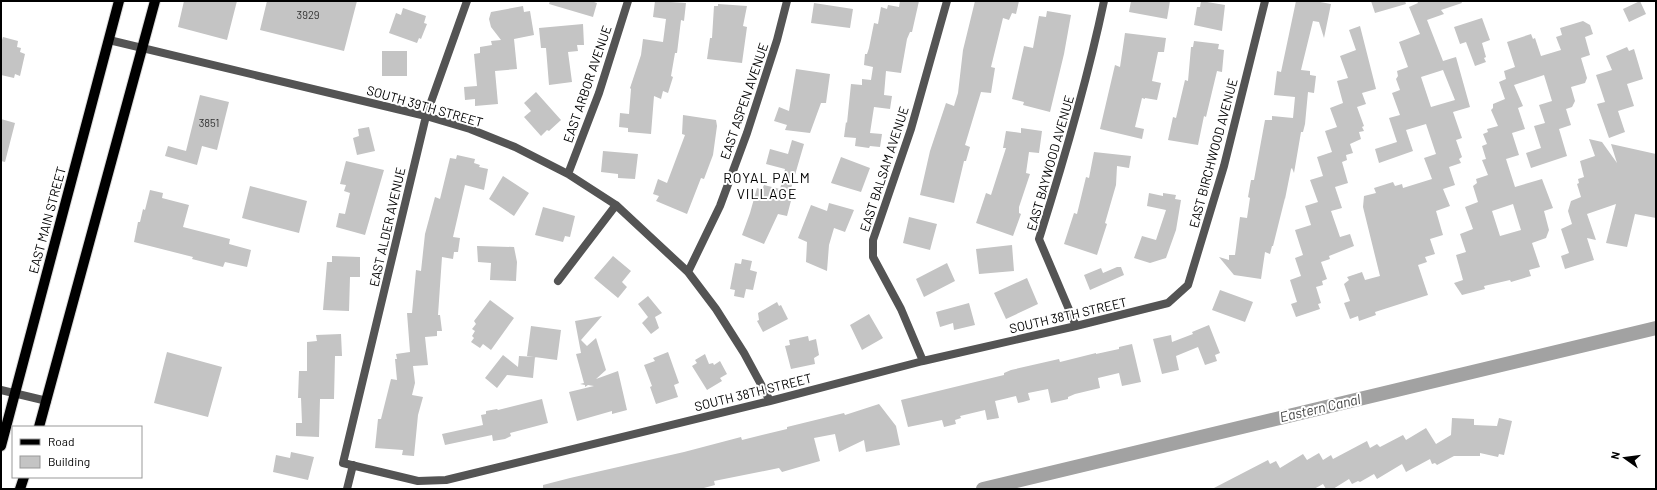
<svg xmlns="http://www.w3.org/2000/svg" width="1657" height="490" font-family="Barlow,sans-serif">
  <rect width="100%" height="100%" fill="#fff"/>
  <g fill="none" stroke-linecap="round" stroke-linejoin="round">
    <path stroke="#a2a2a2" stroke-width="14" d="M983,489L1656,328"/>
  </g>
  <path fill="#c4c4c4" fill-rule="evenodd" d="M184,1H237L227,40L178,27Z
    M267,1H357L344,51L260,30Z
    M550,1H591L597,3L593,17L549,4Z
    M655,1L686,3L684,21L681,20L677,53H675L671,76L673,77L668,93L663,91L661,99L654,96L651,134L628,132V128L619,127L620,113L629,114L631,89L630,88L641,55L643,39L663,42L666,19L653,17Z
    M900,1H919L912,32H910L907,39L901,73L886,71L884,95L892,96L890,109L874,107L870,133L882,134L880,147L870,146L869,148L855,146L856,138L844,137L846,122L847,123L851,84L862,85V79L871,80L873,67L864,65L865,54H867L869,48L874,23L878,24L881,7L887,9L888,5L899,7Z
    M975,1H1019L1016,14L1012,13L1009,20L1003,18L991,67L995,68L991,93L981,92L965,145L970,147L966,161H964L954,203L920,195L930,151L946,103L954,106L958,93L963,50Z
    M1131,1H1170L1167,19L1129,12Z
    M1201,1L1225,5L1222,31L1194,25L1197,7H1200Z
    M1296,1H1315L1331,4L1324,38L1319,22L1313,21L1301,70L1310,71V75L1316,76L1314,93L1308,92L1305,124L1303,132H1301L1294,173L1292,168L1291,169L1285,199V198L1273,246H1272L1270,254L1265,252L1261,279L1234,275L1219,257L1229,260V255H1235L1240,217L1247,218L1250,198L1248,197L1251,180H1254L1265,120H1272V116L1293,118L1295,97L1274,95L1277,71L1281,72Z
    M1371,1H1405L1406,4L1375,13Z
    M1417,1H1461L1462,3L1441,10L1444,14L1427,20L1443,61L1456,57L1470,107L1453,112L1462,138L1456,140L1462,157L1459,159L1461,163L1449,167L1455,185L1443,189L1450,206L1436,211L1443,235L1430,239L1435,254L1425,257L1427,262L1418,265L1428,295L1375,312L1376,315L1359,321L1358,316L1350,319L1344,303L1350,301L1344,284L1349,280L1347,277L1362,272L1365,280L1380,276L1363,207L1364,196L1376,193L1374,188L1393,182L1395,186L1402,184L1403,188L1432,179L1424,158L1436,154L1426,124L1406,130L1413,151L1379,163L1375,149L1397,142L1389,118L1400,115L1392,93L1400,90L1396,79L1398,76L1397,71L1408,67L1399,42L1420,34L1409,7L1418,3ZM1443,70L1455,100L1431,107L1421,77Z
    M1640,1L1646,14L1629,22L1623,9Z
    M814,3L853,9L850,28L811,23Z
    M718,4L747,6L743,26L747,27L742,63L707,59L710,38H712L714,6H718Z
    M523,6L524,12L530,11L534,35L514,39L517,69L495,71L498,104L475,106V99L465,100L464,87L477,86L474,54L480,53V47L492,45L491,41L501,40L491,27L489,19L491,12Z
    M403,8L426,16L424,23L427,24L421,39L419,38L417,43L389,33L396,13L401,15Z
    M1047,11L1071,15L1064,54L1050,112L1023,105L1024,102L1012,99L1024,46L1033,48L1039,16L1046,17Z
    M1482,18L1490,40L1482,43L1486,57L1484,58L1486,62L1475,66L1466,42L1460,44L1454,27Z
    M1583,21L1590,25L1593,34L1585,37L1590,55L1581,58L1587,78L1585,83L1571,87L1575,101L1572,107L1566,109L1571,125L1559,129L1567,156L1531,168L1526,153L1541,148L1534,126L1545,123L1539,105L1552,101L1544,75L1514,85L1523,106L1518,108L1525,129L1512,133L1519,155L1506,159L1515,187L1542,179L1553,208L1544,211L1549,230L1546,238L1532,243L1540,267L1529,270L1531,276L1511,282L1510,280L1484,286L1485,289L1462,295L1454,283L1463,280L1456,255L1466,252L1460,234L1473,229L1465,207L1478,202L1473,186L1477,183L1476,179L1488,175L1482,160L1486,159L1482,146L1487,144L1483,134L1488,132L1487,129L1498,126L1491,110L1493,108V104L1505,99L1499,82L1506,79L1504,71L1515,67L1507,42L1531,34L1533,39L1535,38L1541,56L1561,50L1556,37L1562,35L1560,28ZM1513,204L1521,230L1500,236L1492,211Z
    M583,24L584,45H577L578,51L568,52L572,82L549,85L546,48H541L539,28Z
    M1360,26L1376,89L1362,93L1366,104L1357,107L1364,126L1362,127L1364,131L1359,132L1361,139L1350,144L1353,153L1346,155L1347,160L1342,162L1348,183L1335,187L1342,208L1331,211L1340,237L1350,234L1354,246L1329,256L1330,259L1321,262L1327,279L1322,281L1323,285L1316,287L1321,303L1318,304L1320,309L1296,317L1291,304L1297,302L1290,280L1301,276L1295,258L1303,255L1295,230L1311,225L1305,206L1318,202L1310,180L1323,176L1317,157L1332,152L1325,131L1337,127L1330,108L1343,103L1337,81L1348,78L1340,56L1356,50L1349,30Z
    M1125,33L1166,38L1164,52H1158L1152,81L1161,83L1157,100L1145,98V99L1142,98L1135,127L1144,129L1142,139L1100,129L1115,65L1120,67Z
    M3,37L18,41L17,47L21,48L20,52L25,54L20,76L15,74L14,78L1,75V43Z
    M1194,41L1219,44L1218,49L1224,50L1222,72L1217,71L1206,117L1204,116L1198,145L1168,140L1173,117L1176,118L1185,80L1188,81L1191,47H1193Z
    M1627,47L1629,51L1634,49L1643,79L1627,84L1634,106L1618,111L1625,132L1609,138L1597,104L1605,102L1596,75L1612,70L1606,56Z
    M382,51H407V76H382Z
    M796,69L830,74L826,103H821L810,133L785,130L787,125L774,121L779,107L789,111Z
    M536,92L561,120L549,131L547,130L541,136L524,117L531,111L524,103Z
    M200,95L229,102L217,150L202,146L197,165L165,156L168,146L186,151Z
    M683,115L716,120L717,126L713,155L704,179L701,178L687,214L656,201L659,196L653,194L658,179L667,183L685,135L682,134Z
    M1,119L15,123L5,162L1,161Z
    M369,127L375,151L357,155L353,138L359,136L358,129Z
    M1021,128L1042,131L1039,153L1029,152L1026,173L1030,174L1019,207V213L1021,214L1013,236L976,223L986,193L991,195L1006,148H1003L1006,131L1021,133Z
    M1589,139L1602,142L1617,163L1611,144L1656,154V218L1635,214L1627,247L1606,243L1616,204L1587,214L1596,240L1587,238L1594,260L1565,269L1561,256L1569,253L1561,229L1572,224L1568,211L1571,201L1581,197L1577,184L1579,183L1578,179L1584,177L1580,161L1595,156Z
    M792,140L804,144L790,192L793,193L787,216L778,214L764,244L742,235L750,213L757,188L762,190L764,185L780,189L785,169L766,164L770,149L788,154Z
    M603,151L638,154L635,179L618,178V174L601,172Z
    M1094,152L1131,156L1129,168L1117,166L1116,185L1105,223L1107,224L1097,255L1064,244L1074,213L1077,214L1086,177L1089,178Z
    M457,155L475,159L474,163L480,165L479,167L488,169L484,190L465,185L453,237L460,238L458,252H454L453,259L442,257L438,315H440L442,331H437V336L425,337L428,365L413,366L415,383L412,395L423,397L418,415L414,456L402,455L403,450L375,448L378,419H381L391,379L397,380L395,359H397L396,354L410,352L407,313H412L416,270L421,271L425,234L435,197L440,199L450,158L456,159Z
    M841,157L870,168L861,192L831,183Z
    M346,161L384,170L365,235L336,227L339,213L345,214L350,193L344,191L346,185L340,184Z
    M503,176L529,193L514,216L489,199Z
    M250,186L307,201L299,233L242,218Z
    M150,190L163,193L162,198L189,205L183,227L230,239L229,244L251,250L247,267L225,262L223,267L192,259L193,257L134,242L138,222H140L143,209L145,210Z
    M1149,193L1163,196V193L1176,195L1175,199L1181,200L1176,230L1166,258L1150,263L1134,258L1142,236L1156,240L1166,210L1147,206Z
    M829,203L854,210L845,232L834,228L829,245L827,271L806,262L807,242L798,238L811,205L827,211Z
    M543,207L575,216L570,237L565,236L563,242L535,235Z
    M909,217L937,224L930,250L903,243Z
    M1012,245L1014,271L979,274L976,249Z
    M477,246L514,247L517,262L516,281L490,280L491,263L478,262Z
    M332,256L360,257V277H350L349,311L323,310L327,262H332Z
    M613,256L631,271L622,282L627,287L618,298L594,278Z
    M742,259L752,261L750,270L757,272L753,290L746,289L744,298L734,296L735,290L730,289L735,263L741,264Z
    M947,263L955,281L924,297L916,279Z
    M1117,267H1121L1124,275L1090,290L1084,275L1101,268L1103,273Z
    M1027,278L1038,304L1006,319L994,293Z
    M1220,290L1253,302L1245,322L1212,310Z
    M648,296L662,313L655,317L659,328L651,334L642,323L648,317L638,304Z
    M490,300L514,318L491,350L483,344L480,348L471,342L474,338L472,336L475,331L472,329L476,324L474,321Z
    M777,302L779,306L781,305L788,319L763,332L757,321L759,320L758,313Z
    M969,303L975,325L954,330L953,323L940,327L936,312Z
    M869,314L883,338L862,350L850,325Z
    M602,316L581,340L587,346L596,338L606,370L596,379L618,371L627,410L612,414V411L577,421L569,392L594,386L588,385L585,387V385L580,384L584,383L576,354L581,353L575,321Z
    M1209,325L1220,353L1215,355L1217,361L1205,365L1198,347L1176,356L1179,370L1162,374L1153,339L1171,335L1172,342L1193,334L1192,332Z
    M531,326L561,330L557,360L527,356Z
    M341,334L342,356H335L334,399H320L319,437L296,436V423H302L301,398H298L299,371H307V342L317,341L316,335Z
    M808,336L809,341L816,339L819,355L814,358L815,364L791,369L785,346L790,345L789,340Z
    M1132,344L1141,382L1122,386L1119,373L1098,378L1100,388L1075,394L1068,397V399L1051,403L1048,389L1028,393L1030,400L1023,402L1018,403L1016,396L995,401L999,418L987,420L985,410L960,416L961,418L955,420L956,424L944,427L942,420L908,427L901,400L1004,375V373L1011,370L1059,359L1060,362L1096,353V354L1119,349V347Z
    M167,352L222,367L208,417L154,403Z
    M668,352L679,383L674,385L678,397L656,404L650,387L652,386L644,365L655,361L653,358Z
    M705,354L709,364L713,363L714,365L720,361L727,374L720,378L722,381L707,390L692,366L697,363L695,360Z
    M503,355L518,367L519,356L535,357L533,378L507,375L497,388L485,378Z
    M542,399L548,423L510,433L511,436L505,439L493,441L492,435L445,445L442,434L483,425L481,415L486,414V411L497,409L498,410Z
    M879,404L896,426L900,445L866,452L864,440L839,452L835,434L814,438L820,461L782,472L779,468L714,481L715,485L700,489H543V485L570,478L684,452L741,437L742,440L787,429V427L844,413L845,415Z
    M1452,418L1474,419V425L1497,426L1499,418L1512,421L1504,455L1499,454L1498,457L1480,453V456H1454L1437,465L1435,463L1432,464L1430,459L1406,472L1402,464L1377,479L1374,474L1360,482L1358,481L1352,484L1349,479L1333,489H1326L1323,484L1314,489H1212L1268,460L1270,464L1276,461L1280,468L1303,454L1307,460L1319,453L1323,460L1331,455L1333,459L1367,441L1370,448L1377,444L1380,447L1403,435L1406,440L1426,428L1436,444L1451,435Z
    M291,452L314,457L308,480L273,472L276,455L290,458Z"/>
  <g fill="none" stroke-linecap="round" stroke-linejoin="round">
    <g stroke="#dbdbdb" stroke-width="12">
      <path id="primary" d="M39,427L155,1
        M1,446L119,1
        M20,489L24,477"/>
    </g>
    <path stroke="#545454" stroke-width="8" d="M467,1L426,116L343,463L418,481L446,480L770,401L923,361L1076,326L1168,303L1188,285L1224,166L1265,1
      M109,40L426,116L470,129L515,147L568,174L616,205L688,272L716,309L744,353L770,401
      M568,174L599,93L628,1
      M688,272L720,206L747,133L777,40L787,1
      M558,281L616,205
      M1076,326L1039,239C1064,160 1087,82 1104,1
      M923,361L901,309L873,257V240L911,129L947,1
      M1,390L47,401
      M347,489L353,465"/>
    <use href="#primary" stroke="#000" stroke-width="10"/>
  </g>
  <g text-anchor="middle" stroke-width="4" stroke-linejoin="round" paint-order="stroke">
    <g font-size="11" fill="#313131">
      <text x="308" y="19">3929</text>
      <text x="209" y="127">3851</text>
    </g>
    <g font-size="13" fill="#000" stroke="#fff">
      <text transform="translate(587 84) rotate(-71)" y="5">EAST ARBOR AVENUE</text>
      <text transform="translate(744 101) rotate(-71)" y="5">EAST ASPEN AVENUE</text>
      <text transform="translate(425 106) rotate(16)" y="5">SOUTH 39TH STREET</text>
      <text transform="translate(1213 153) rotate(-75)" y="5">EAST BIRCHWOOD AVENUE</text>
      <text transform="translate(1050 163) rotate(-74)" y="5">EAST BAYWOOD AVENUE</text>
      <text transform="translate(884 169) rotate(-72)" y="5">EAST BALSAM AVENUE</text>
      <text transform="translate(47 220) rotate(-75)" y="5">EAST MAIN STREET</text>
      <text transform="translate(387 227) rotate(-77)" y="5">EAST ALDER AVENUE</text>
      <text transform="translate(1068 315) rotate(-13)" y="5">SOUTH 38TH STREET</text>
      <text transform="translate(753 392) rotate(-14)" y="5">SOUTH 38TH STREET</text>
    </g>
    <g font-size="14" letter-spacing="1" fill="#000" stroke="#fff">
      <text x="767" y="183">ROYAL PALM<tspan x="767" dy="16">VILLAGE</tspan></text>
    </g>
    <g font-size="14" font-style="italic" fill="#434343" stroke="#fff">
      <text transform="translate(1320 408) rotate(-13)" y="5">Eastern Canal</text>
    </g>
  </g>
  <rect width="1657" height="490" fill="none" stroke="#000000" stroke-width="4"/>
  <rect x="12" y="426" width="130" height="52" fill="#ffffff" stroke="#999999"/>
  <rect x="20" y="439" width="20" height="6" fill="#000000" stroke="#999999"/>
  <text x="48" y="446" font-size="12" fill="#000000">Road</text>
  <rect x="20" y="456" width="20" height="12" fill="#c4c4c4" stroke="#999999"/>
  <text x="48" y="466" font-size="12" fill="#000000">Building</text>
  <g transform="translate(1625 458) rotate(284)" stroke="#ffffff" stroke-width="3" paint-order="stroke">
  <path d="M0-3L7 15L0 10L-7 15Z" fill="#000000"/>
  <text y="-6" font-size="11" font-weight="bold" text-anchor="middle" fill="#000000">N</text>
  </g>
</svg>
